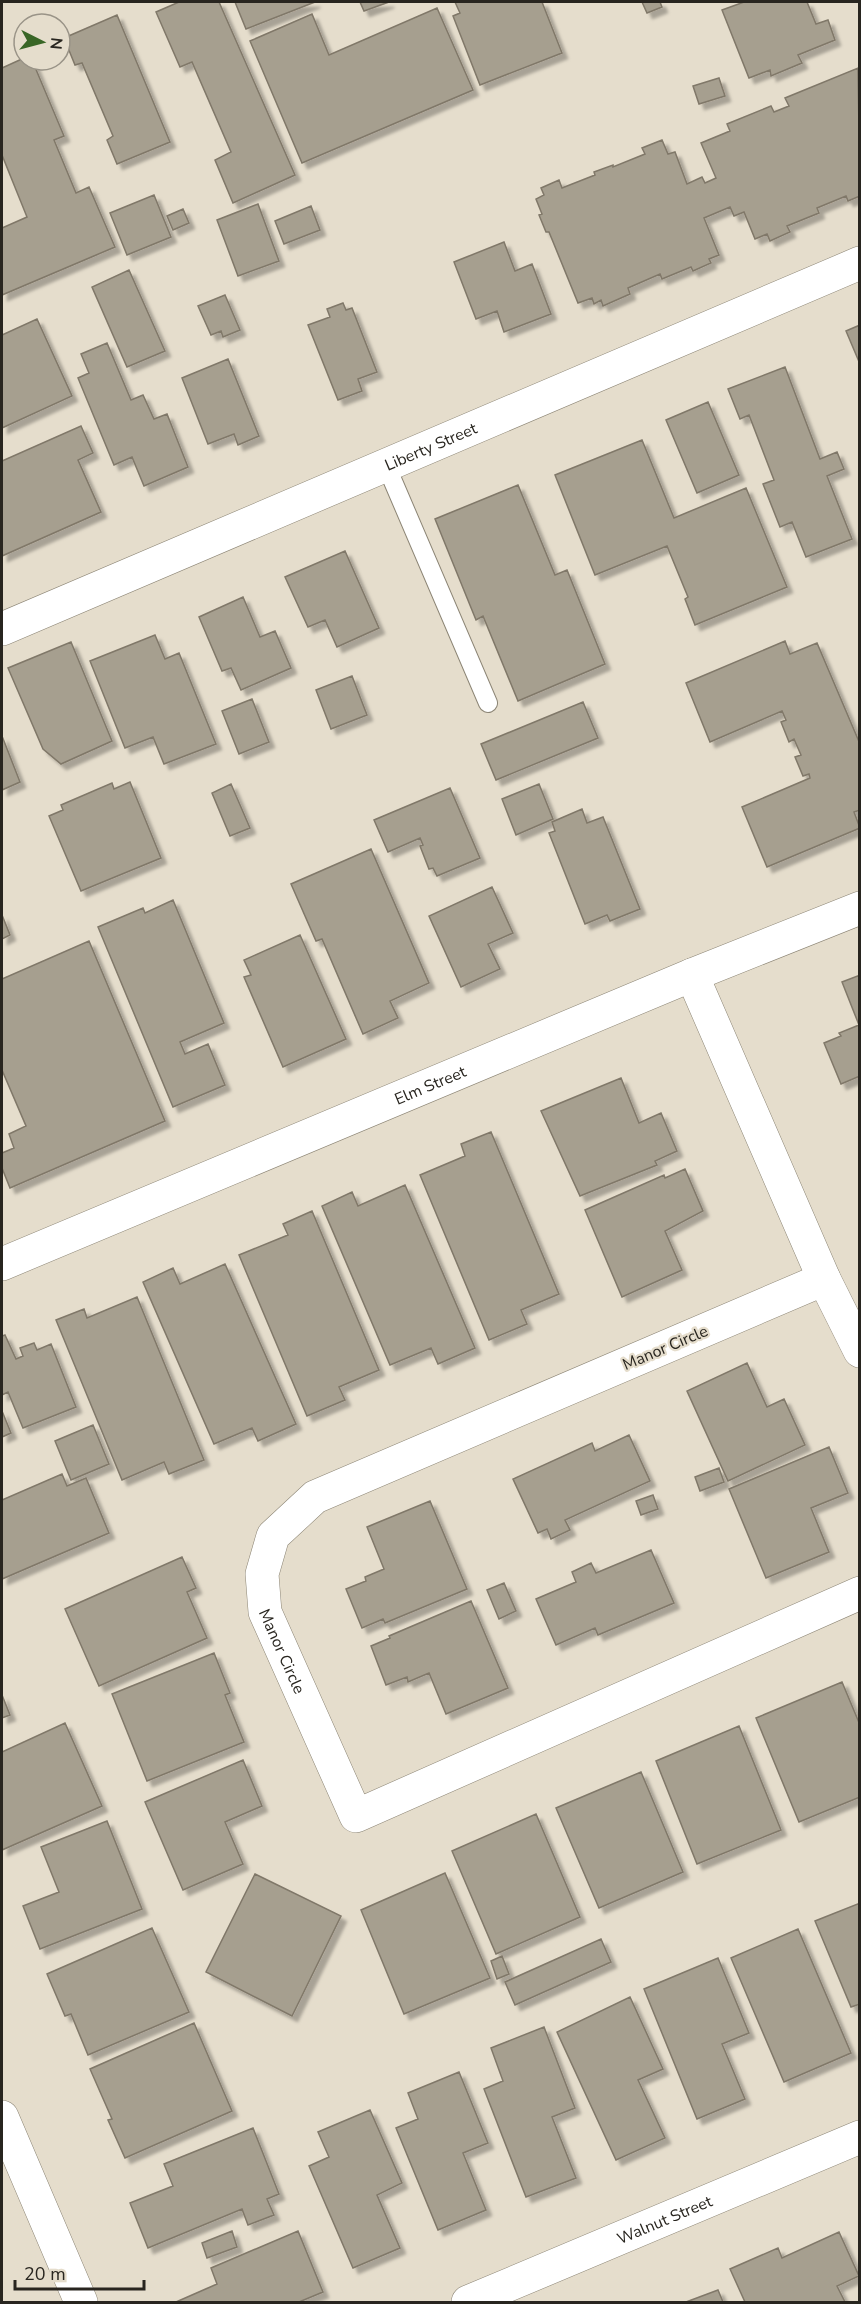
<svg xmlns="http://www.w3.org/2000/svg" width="861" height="2304" font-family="'Nunito Sans',sans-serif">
  <defs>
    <filter id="shadow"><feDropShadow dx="5.5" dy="5.5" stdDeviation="1.5" flood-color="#0004"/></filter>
  </defs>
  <rect width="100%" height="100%" fill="#e5ddcc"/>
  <path fill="#a69f8f" stroke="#807869" stroke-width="1.5" filter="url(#shadow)" d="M179,2H219L295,175L233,203L215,160L231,152L192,62L180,67L156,12Z
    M235,2H315L246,29Z
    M360,2H389L364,11Z
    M455,2H542L562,53L480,85L453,16L460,13Z
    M642,2H660L662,7L647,13Z
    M744,2H807L816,24L828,20L835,40L798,55L802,63L771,76L770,70L749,78L722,10Z
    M437,8L473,90L302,163L250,41L312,14L329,55Z
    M117,15L170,142L117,164L107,140L113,136L82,63L75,65L64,38Z
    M24,58V60H32L64,136L54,140L76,193L89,187L115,247L2,295V228L27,217L2,155V68Z
    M858,68L860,196L848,201L846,196L817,208L819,213L787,226L790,232L770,241L767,234L755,239L744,212L734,216L730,207L704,218L719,255L709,259L711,263L693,271L691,267L662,279L660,274L628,288L630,294L603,306L601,300L594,304L592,298L578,303L549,232H546L539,215L542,214L536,199L544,195L541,188L559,180L562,188L595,175L594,172L613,165V167L645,154L642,148L662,140L668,154L675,152L687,184L702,177L705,183L716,178L701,143L730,131L727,124L771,106L774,112L789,106L785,98Z
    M719,78L725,96L699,104L693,86Z
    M154,195L171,237L127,255L110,213Z
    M258,204L279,261L238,276L217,220Z
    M311,206L320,230L284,244L275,221Z
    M183,209L189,223L173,230L167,216Z
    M504,242L515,271L532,264L551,314L504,332L497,311L476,319L454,262Z
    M129,270L165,351L127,367L92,287Z
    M225,295L240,330L223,337L221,331L211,335L198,306Z
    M343,303L346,310L352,308L377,372L358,379L362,391L338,400L308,325L330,317L327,309Z
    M37,319L72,396L2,428V335Z
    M860,325V364L846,331Z
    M107,343L131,400L143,395L154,419L167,414L188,467L144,486L132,457L114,465L78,378L89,373L81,354Z
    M228,359L259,436L238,445L234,434L208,444L182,378Z
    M785,367L820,459L837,452L844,469L827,476L852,539L806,557L792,522L780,527L763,484L774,480L749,415L740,419L728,389Z
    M708,402L739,475L697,493L666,420Z
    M81,426L93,453L78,460L101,512L2,556V461Z
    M642,440L674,518L746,488L787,587L695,625L685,599L688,597L667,546L595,575L555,475Z
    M518,485L555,575L567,570L605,664L518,701L483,616L476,620L435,519Z
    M345,551L379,628L337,647L325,620L308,627L285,577Z
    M243,597L260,637L275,631L291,668L241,690L231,668L222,671L199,617Z
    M155,635L165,659L179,653L216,744L164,764L153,737L125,748L90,661Z
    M785,641L790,654L817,643L860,744V810L854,812L860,828L767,867L742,807L810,778L809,774L803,776L795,757L801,755L794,739L789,742L781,722L786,720L782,711L710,742L686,683Z
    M71,642L112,741L61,764L43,749L8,668Z
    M352,676L367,715L331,729L316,690Z
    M252,699L269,742L239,754L222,711Z
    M583,702L598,738L496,780L481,744Z
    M2,736L20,782L2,790Z
    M130,782L161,858L81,891L49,816L63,810L61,805L112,783L114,789Z
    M231,784L250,828L230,836L212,793Z
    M539,784L553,819L516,835L502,799Z
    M450,788L480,858L437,876L433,868L429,869L420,846L423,845L420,838L388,852L374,820Z
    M582,809L587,823L603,817L640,909L610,921L607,915L585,924L549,833L555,831L552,822Z
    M371,849L429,983L390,1001L398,1018L363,1034L322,939L316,941L291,884Z
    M492,887L513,933L488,944L500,969L461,987L429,916Z
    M173,900L224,1023L180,1042L185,1054L208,1044L225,1085L173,1107L98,927L143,908L145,913Z
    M2,915L10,935L2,939Z
    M300,935L346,1039L283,1067L244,977L251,975L244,960Z
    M89,941L165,1121L10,1188L2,1168V1153L14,1148L9,1134L26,1126L2,1070V979Z
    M860,975V1076L841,1084L824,1043L841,1036L839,1033L859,1025L842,982Z
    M621,1078L639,1123L661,1113L677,1151L655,1161L657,1165L580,1196L541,1111Z
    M491,1132L559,1294L521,1310L527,1324L489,1340L420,1175L465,1156L461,1144Z
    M685,1169L703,1211L665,1231L682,1270L622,1297L585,1210L664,1175L665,1178Z
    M405,1185L475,1348L438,1364L431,1348L390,1365L322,1206L352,1192L358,1206Z
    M312,1211L379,1370L339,1387L345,1400L307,1416L239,1255L288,1235L283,1224Z
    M225,1264L296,1424L258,1441L252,1428L214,1444L143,1282L173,1268L180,1284Z
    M137,1297L204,1460L169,1474L164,1462L122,1480L56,1320L84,1309L87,1318Z
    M5,1335L16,1359L23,1356L20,1348L34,1343L37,1350L51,1344L76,1407L23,1428L8,1392L2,1395V1336Z
    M747,1363L767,1407L784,1399L805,1445L728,1481L687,1391Z
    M2,1411L11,1433L2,1437Z
    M93,1425L109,1464L71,1480L55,1441Z
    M629,1435L650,1481L565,1520L570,1530L551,1539L547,1529L538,1533L513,1479L592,1443L595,1451Z
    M829,1447L848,1493L811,1508L829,1552L766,1578L729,1489Z
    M719,1468L724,1482L700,1491L695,1477Z
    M62,1474L67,1486L86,1478L109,1533L2,1579V1500Z
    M653,1495L658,1509L641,1515L636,1501Z
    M430,1501L467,1589L385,1623L383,1619L362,1628L346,1589L366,1581L365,1577L384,1569L367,1527Z
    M651,1550L674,1603L598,1635L595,1628L556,1645L536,1599L576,1582L572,1572L591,1563L596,1573Z
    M182,1557L196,1588L187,1592L207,1638L99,1686L65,1609Z
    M504,1583L516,1611L499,1619L487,1590Z
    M471,1601L508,1688L446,1714L429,1673L408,1682L407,1677L386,1685L371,1646L390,1638L389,1636Z
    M214,1653L230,1693L225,1695L244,1742L147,1781L112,1694Z
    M842,1682L860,1725V1797L799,1822L756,1718Z
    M2,1695L10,1715L2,1718Z
    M65,1723L102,1806L2,1850V1752Z
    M739,1726L781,1830L697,1864L656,1761Z
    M243,1760L262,1806L225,1822L243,1864L183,1890L145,1802Z
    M641,1772L683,1872L599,1908L556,1808Z
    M536,1814L580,1917L496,1954L452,1851Z
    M107,1821L142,1909L40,1949L23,1906L59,1892L41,1847Z
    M445,1873L490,1978L404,2014L361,1910Z
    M255,1874L341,1916L292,2016L206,1972Z
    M860,1903V2004L851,2007L815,1921Z
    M152,1928L189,2012L88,2055L71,2014L65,2016L47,1974Z
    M798,1929L851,2053L784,2082L731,1958Z
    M601,1939L611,1962L515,2005L505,1982Z
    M502,1956L509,1974L497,1979L491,1961Z
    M718,1958L749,2033L722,2044L745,2099L697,2119L644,1989Z
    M630,1997L663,2069L638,2080L665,2138L616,2160L557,2032Z
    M194,2023L232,2111L125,2158L108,2120L112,2119L90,2069Z
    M544,2027L575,2108L552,2117L576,2178L526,2197L484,2089L503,2081L491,2048Z
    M459,2072L488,2143L463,2153L486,2210L438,2230L396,2128L418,2119L408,2093Z
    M370,2110L402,2183L377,2195L400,2248L353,2268L309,2166L329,2157L318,2132Z
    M253,2128L279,2194L267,2199L274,2215L248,2225L242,2209L148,2248L130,2203L173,2186L164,2164Z
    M232,2231L237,2247L207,2258L202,2243Z
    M298,2231L323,2292L299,2302H176L217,2284L211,2268Z
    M839,2232L859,2276L837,2286L845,2302H745L730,2269L778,2248L782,2258Z
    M718,2290L723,2302H686Z"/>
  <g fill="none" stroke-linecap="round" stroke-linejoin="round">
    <g stroke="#8c8575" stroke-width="20">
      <path id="service" d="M386,465L488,703"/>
    </g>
    <g stroke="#8c8575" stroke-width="34">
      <g id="minor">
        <path id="s1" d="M2,629L860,263"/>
        <path d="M692,975L824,1279"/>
        <path id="s2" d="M860,1351L824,1279L315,1497L273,1536L262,1574L265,1612L356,1816L860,1593"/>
        <path d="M2,2117L81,2302"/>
        <path id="s3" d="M468,2302L860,2137"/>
      </g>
    </g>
    <g stroke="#8c8575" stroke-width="34">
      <g id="tertiary">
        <path id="s4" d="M2,1264L692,975L860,908"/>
      </g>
    </g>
    <use href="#service" stroke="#fff" stroke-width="18"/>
    <use href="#minor" stroke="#fff" stroke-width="33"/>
    <use href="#tertiary" stroke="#fff" stroke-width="33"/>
  </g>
  <g text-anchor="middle" stroke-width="4.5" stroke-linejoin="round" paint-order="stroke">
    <g font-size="16" fill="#28251f" stroke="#e5ddcc">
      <text dy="6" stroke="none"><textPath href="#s1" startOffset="466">Liberty Street</textPath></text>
      <text dy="6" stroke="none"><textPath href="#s4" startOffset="464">Elm Street</textPath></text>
      <text transform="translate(665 1347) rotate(-23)" y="6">Manor Circle</text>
      <text dy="6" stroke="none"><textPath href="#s2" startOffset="812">Manor Circle</textPath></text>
      <text dy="6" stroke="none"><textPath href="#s3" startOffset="213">Walnut Street</textPath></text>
    </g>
  </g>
  <rect width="861" height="2304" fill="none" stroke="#28251f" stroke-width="6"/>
  <g transform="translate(42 42) rotate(96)"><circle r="28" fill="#e5ddcc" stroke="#999387" stroke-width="1.5"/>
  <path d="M0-4.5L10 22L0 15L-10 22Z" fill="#396626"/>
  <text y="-9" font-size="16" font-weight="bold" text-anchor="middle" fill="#28251f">N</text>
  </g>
  <path d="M15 2280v9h129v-9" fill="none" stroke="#28251f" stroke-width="3"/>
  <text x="24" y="2280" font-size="18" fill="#28251f" stroke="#e5ddcc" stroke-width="4.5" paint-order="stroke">20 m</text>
</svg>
